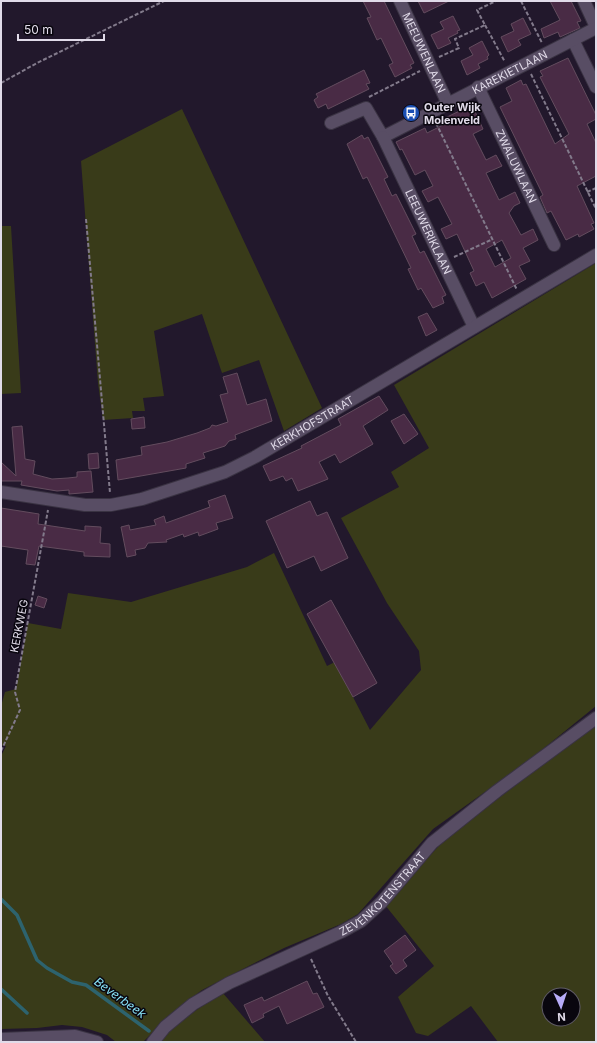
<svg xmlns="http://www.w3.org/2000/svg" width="597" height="1043" font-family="Inter,sans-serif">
  <rect width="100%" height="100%" fill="#22182c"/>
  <path fill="#393b19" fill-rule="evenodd" d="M182,109L322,408L284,431L259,360L222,373L202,314L154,331L164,396L143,398L145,411H132L133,418L103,420L98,383L81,161Z
    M1,226H11L21,393L1,394Z
    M596,263V706L528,761L433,829L358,914L341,924L284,948L202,990L173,1012L143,1042H116L107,1035L82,1027L62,1025L37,1028L1,1029V756L6,746L1,745V706L5,692L16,689L28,623L61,629L68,593L131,602L247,567L274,553L327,666L335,662L370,730L421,670L419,651L387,603L341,518L399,487L391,472L429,448L394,385Z
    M595,725L596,1042H498L471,1006L428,1036L416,1033L398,997L434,966L385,905L446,838ZM549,995H573V1019H549Z
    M222,992L265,1042H157L167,1031Z"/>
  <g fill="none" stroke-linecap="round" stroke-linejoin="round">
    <path stroke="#2d636e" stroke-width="3.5" d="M1,899L17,915L37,960L47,968L72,982L86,985L149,1031
      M1,989L27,1013"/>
  </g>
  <path fill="#492b45" stroke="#634c5e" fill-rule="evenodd" d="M363,1H384L414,63L410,65L412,68L395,77L389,65L393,63L381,38L377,40L367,18L371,17Z
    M418,1H449L424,13Z
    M550,1H571L581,21L577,22L580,28L560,37L558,32L544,38L541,29L560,20Z
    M453,16L460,30L457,31L458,33L448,38L451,43L438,49L431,35L444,29L440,22Z
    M523,18L531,34L518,40L521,45L508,52L501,37L514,31L511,24Z
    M482,41L489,55L487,57L488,59L478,64L480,68L467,75L461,61L473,55L469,48Z
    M568,58L596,115V119L587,124L596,143V176L577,186L594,223L591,224L594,229L579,237L578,234L566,240L551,211L547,213L540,197L543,195L500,107L512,101L506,88L521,80L523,85L526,84L555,144L569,134L540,77L543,76L540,71Z
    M364,70L370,83L366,84L369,89L328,109L326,104L318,108L314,100L318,97L316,94Z
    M472,105L483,129L473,134L486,160L496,155L502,166L486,173L499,200L515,192L520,203L514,206L509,213L521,235L533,229L538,240L523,248L530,261L519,266L526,279L492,298L484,282L476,286L470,273L474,271L457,234L446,239L441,229L452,224L438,197L428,202L422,191L433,186L425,170L415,175L402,149L400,150L396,142L425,128L427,133L447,123L445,118ZM502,240L511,258L495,267L486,249Z
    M362,135L364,139L368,137L388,177L384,179L392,196L396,194L416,234L412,236L420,253L424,251L446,295L442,297L444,303L433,308L421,288L418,290L408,269L411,268L367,177L363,179L347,144Z
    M427,313L437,330L426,336L418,317Z
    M237,373L247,405L266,399L272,421L235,435L236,439L229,441L225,446L203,453L205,458L186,464V468L118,480L116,460L142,455L141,447L167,442L197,433L210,428L212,425L216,426L228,422L220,395L228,393L223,377Z
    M379,396L388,410L363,426L373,444L340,463L335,454L319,462L328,479L298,491L292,478L286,481L283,476L270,481L263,466L302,448L301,446L341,425L338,419Z
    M404,414L418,434L404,444L391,421Z
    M144,417L145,428L132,429L131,419Z
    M22,426L25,459L35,461L33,474L52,479L68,478L77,477V472L91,471L93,492L69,494V490L57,491L21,485L22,481H1V462L16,476L12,427Z
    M98,453L99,468L89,469L88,454Z
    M225,495L233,518L216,523L218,529L199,536L198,532L184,537L183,534L166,540L167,542L148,543L145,548L135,550L136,555L127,557L121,527L129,525L130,530L156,525L154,520L164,516L166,523L210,507L208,501Z
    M310,501L317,516L327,512L348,558L321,571L314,556L287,568L266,521Z
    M1,508L39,514L38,524L85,531V526L101,527L100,543L110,544V557L84,556V552L39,546L35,565L26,564L28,550L1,546Z
    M38,596L47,599L44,608L35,605Z
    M331,600L377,683L353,697L307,614Z
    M405,935L416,950L403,960L407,966L396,974L390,966L393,964L384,951Z
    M307,981L313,994L317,993L324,1007L287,1024L279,1006L263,1014L264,1017L252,1023L244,1005L262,997L264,1001Z"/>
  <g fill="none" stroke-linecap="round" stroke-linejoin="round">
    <g stroke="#3a3343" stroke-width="14">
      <g id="minor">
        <path id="s1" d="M400,1L448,104"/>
        <path d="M584,1L596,27"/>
        <path d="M573,40L596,87"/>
        <path id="s2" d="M478,87L554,245"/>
        <path id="s3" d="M331,123L366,108L383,137L596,28"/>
        <path id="s4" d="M383,137L474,327"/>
        <path id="s5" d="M1,492L85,505H111L142,499L225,472L255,457L596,255"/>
        <path d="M1,1039L75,1036L97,1042"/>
        <path id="s6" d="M153,1042L165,1027L193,1004L229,983L341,932L361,921L382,902L432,843L497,791L596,718"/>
      </g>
    </g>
    <path stroke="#827a8b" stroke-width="2" stroke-dasharray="4 2" stroke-linecap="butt" d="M521,1L542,43
      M485,25L505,62
      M439,57L459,48L455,39L485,25L477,10L496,1
      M531,74L596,209
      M1,83L37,63L164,1
      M369,97L420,71
      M436,123L517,290
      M587,192L596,188
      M86,219L110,493
      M454,257L493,239
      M1,751L20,710L15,692L48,510
      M311,959L328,996L356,1042"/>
    <use href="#minor" stroke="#584d64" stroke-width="12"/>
  </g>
  <defs>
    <g id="bus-disc" transform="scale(0.9)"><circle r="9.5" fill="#1a4fb4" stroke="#09060e"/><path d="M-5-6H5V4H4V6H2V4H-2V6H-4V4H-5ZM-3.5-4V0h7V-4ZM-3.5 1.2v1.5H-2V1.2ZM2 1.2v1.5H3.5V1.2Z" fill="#fff"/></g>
  </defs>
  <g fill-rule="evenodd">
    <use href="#bus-disc" x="411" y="113"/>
  </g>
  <g text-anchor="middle" stroke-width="3" stroke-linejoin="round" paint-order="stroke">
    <g font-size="11" fill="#e1dbe9" stroke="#09060e">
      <text dy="4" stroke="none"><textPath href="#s1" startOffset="57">MEEUWENLAAN</textPath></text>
      <text dy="4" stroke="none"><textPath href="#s3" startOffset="214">KAREKIETLAAN</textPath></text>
      <text dy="4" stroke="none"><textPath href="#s2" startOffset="88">ZWALUWLAAN</textPath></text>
      <text dy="4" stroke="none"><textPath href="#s4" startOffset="105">LEEUWERIKLAAN</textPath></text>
      <text dy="4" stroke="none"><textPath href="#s5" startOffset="330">KERKHOFSTRAAT</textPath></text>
      <text transform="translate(19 626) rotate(-79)" y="4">KERKWEG</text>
      <text dy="4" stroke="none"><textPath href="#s6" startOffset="277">ZEVENKOTENSTRAAT</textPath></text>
    </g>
    <g font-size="11" font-weight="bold" fill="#e1dbe9" stroke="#09060e" text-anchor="start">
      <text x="424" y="111">Outer Wijk<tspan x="424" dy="13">Molenveld</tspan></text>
    </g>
    <g font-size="12" font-style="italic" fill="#87e0f4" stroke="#09060e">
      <text transform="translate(120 998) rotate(36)" y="4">Beverbeek</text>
    </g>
  </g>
  <rect width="597" height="1043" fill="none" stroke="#e1dbe9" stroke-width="4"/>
  <g transform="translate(561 1007) rotate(177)"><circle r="19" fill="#09060e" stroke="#5f5b66"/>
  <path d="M0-3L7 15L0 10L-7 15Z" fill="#b7abf8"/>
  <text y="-6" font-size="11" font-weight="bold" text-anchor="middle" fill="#e1dbe9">N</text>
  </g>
  <path d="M18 34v6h86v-6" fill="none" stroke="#e1dbe9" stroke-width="2"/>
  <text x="24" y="34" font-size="12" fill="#e1dbe9" stroke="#09060e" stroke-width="3" paint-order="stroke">50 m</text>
</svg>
